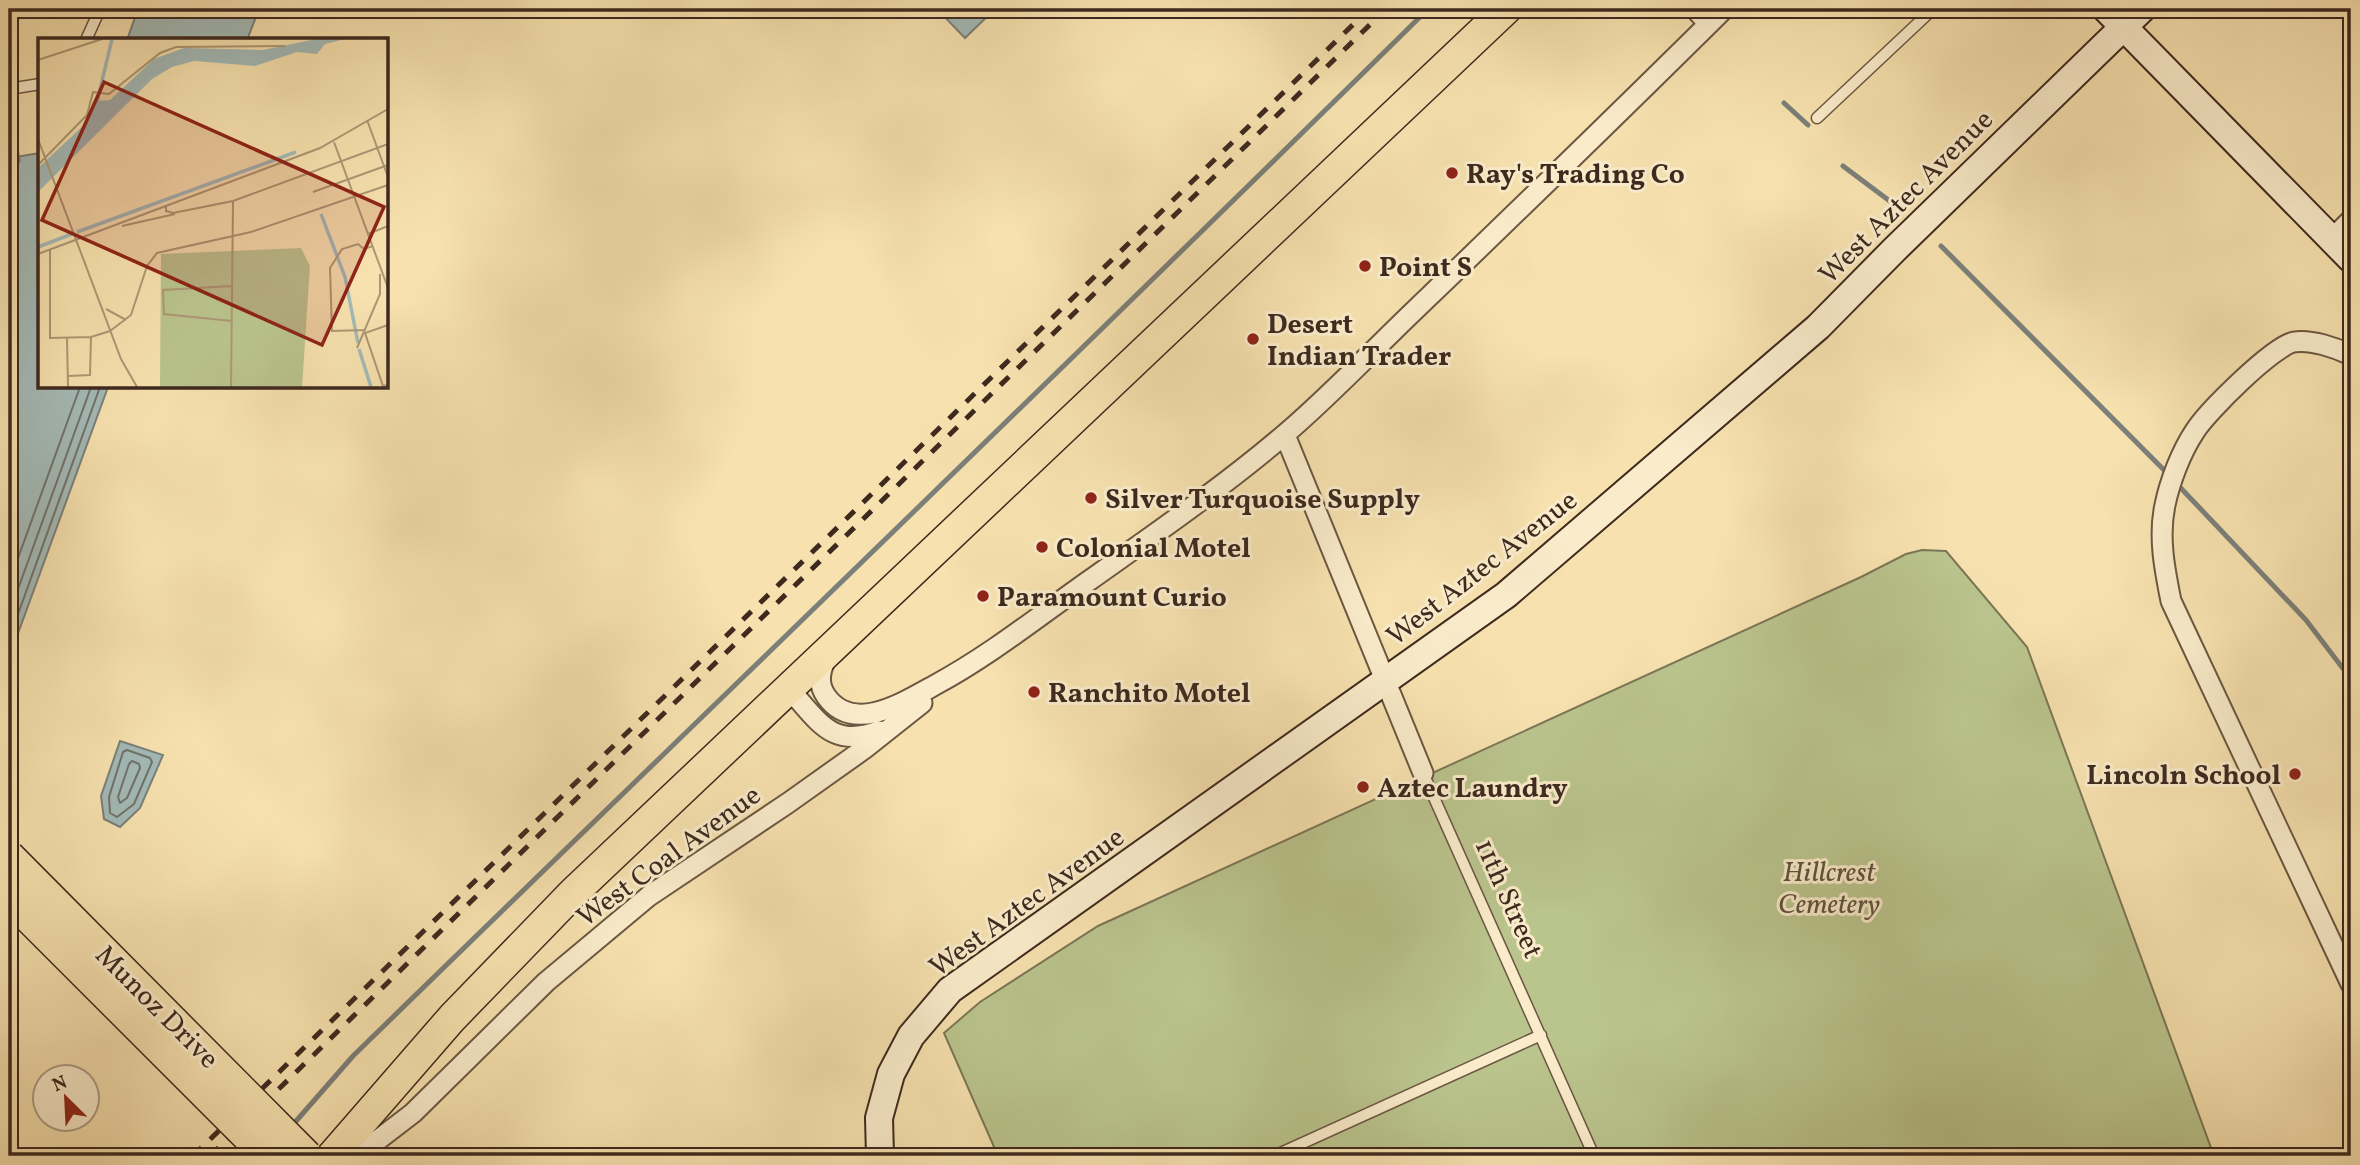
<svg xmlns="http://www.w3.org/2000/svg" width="2360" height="1165" font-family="Vollkorn,serif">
  <rect width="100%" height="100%" fill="#f7e2af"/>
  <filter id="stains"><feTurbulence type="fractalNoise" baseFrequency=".00286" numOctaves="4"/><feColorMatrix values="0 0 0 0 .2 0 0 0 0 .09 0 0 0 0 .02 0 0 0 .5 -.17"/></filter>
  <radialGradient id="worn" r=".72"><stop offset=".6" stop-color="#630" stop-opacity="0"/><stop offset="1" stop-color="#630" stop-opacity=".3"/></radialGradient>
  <path fill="#bac48d" stroke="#7c7656" stroke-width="2" d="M1922,550L1946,551L2027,647L2214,1156H998L944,1033L980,1002L1098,926L1861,577L1906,554Z"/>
  <path fill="#a3bab7" stroke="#7b807a" stroke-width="2" d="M138,9H259L247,40H127Z
    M937,9H995L965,38Z
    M40,153V387H108L9,658V158Z
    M120,741L163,755L140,808L120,827L104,819L101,796Z"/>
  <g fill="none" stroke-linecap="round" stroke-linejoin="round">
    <path stroke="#70726b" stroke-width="2" d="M9,583L80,387
      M9,614L91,387
      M9,639L100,387
      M127,750L150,758L152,762L134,804L117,817L110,813L109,797L123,752Z
      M132,761L139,764L140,768L127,798L120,803L118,797L129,764Z"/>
    <path stroke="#7b807a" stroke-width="5" d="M9,102L18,161
      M1784,103L1808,125
      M1843,166L1903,211
      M1941,246L2170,476
      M2176,483L2306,620L2351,679
      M290,1128L353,1056C711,707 1072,361 1428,9"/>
    <g stroke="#6c5743" stroke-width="13">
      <path id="lane" d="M86,40L100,9
        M9,89L40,84
        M1817,118L1933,9
        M1423,773L1594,1156
        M1274,1156L1541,1035"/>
    </g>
    <g stroke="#6c5743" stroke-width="23">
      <path id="street" d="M1695,9L1709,24
        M2332,239L2351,220
        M2351,355C2336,348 2311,339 2294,342C2273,346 2207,412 2195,431C2181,452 2170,481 2165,505C2158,537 2165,571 2171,601L2351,984
        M1285,435L1423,773
        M827,657C820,670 817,683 826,696C853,735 904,702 935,685C989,656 1039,616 1090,580C1156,533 1223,487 1284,435C1330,396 1372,351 1416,309C1519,210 1622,110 1724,9
        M789,689C819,721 831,749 879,731
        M357,1156L413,1113L546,982L649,896L788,803L864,749L922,703"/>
    </g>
    <g stroke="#3e291f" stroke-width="30">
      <path id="secondary" d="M2106,9L2351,259
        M880,1156L879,1118L891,1074L911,1036L950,990L1506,595L1818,327L1894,250L2142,9"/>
    </g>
    <g stroke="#3e291f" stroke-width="33">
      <path id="primary" d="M332,1156L452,1018L573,893L1506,9"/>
    </g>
    <use href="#lane" stroke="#faeccb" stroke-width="10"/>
    <use href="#street" stroke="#faeccb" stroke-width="19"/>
    <use href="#secondary" stroke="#faeccb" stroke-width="26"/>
    <use href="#primary" stroke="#f7e2af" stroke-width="30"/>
    <path stroke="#3e291f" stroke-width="5" stroke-dasharray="12 12" stroke-linecap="butt" d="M193,1156L1369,9
      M210,1156L1386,9"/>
    <g stroke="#3e291f" stroke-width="33" stroke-linecap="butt">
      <path id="primary-bridge" d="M9,856L307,1156
        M9,898L267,1156"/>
    </g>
    <use href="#primary-bridge" stroke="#f7e2af" stroke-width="30"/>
  </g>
  <g fill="#8f2418" stroke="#faeccb" stroke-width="2.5">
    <circle cx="1452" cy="173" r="7"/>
    <circle cx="1365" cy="266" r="7"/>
    <circle cx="1253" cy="339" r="7"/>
    <circle cx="1091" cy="498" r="7"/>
    <circle cx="1042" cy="547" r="7"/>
    <circle cx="983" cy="596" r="7"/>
    <circle cx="1034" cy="692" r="7"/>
    <circle cx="2295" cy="774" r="7"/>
    <circle cx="1363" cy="787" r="7"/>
  </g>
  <g text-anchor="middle" stroke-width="6" stroke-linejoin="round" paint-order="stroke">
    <g font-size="28" font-weight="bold" fill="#3e291f" stroke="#faeccb" text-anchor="start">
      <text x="1466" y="183">Ray's Trading Co</text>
      <text x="1379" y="276">Point S</text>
      <text x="1267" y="333">Desert<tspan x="1267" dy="32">Indian Trader</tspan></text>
      <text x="1105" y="508">Silver Turquoise Supply</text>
      <text x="1056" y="557">Colonial Motel</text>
      <text x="997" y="606">Paramount Curio</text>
      <text x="1048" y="702">Ranchito Motel</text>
      <text x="2281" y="784" text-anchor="end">Lincoln School</text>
      <text x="1377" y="797">Aztec Laundry</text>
    </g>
    <g font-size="28" fill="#3e291f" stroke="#faeccb">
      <text transform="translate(1905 196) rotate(-45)" y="10">West Aztec Avenue</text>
      <text transform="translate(1481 567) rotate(-38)" y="10">West Aztec Avenue</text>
      <text transform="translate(668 855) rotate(-36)" y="10">West Coal Avenue</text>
      <text transform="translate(1510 898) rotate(66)" y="10">11th Street</text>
      <text transform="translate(1026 901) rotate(-36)" y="10">West Aztec Avenue</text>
      <text transform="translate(158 1006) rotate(45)" y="10">Munoz Drive</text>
    </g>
    <g font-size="28" font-style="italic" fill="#5d503a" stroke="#faeccb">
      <text x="1829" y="881">Hillcrest<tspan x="1829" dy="32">Cemetery</tspan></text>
    </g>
  </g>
  <g transform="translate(38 38)">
    <rect width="350" height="350" fill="#f7e2af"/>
    <path d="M263,210L272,228L264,349H122L123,216Z" fill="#bac48d"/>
    <path d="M278,1H307L287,6L279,16L259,14L217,28L156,23L134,29L114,41L0,154V130L46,87L57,63L72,62L116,21L146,10L225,12Z" fill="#a3bab7"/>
    <path fill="none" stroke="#a3bab7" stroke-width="3.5" d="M59,64L74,1M283,176L307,239L320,305M39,194L258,114M0,209L34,196M321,311L333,349"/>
    <path fill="none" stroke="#ad9875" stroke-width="2" d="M0,22L64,1M329,82L350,139M0,101L83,321L99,349M296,104L350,250M0,127L49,77L55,54L71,56L122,15L138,9L247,8M275,154L350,127M128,167V173L135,175L195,163L350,106M84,188L137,176M330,196L350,188M12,211V300L53,299L72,293L93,277L109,228L119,215L213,194L350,147M0,216L282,110L350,71M68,271L88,282M194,283L126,276L125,252L194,248M350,287L327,295L345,348L350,347M328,292L294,293L292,230L304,211L320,206L326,211L335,208M29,300L30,349M319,310L342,256V236M30,338L52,337L53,299M193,349L195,163"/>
    <path fill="#8f2418" fill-opacity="0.15" stroke="#8f2418" stroke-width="3.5" d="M66,44L346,169L284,307L4,182Z"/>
    <rect width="350" height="350" fill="none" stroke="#3e291f" stroke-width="3.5"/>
  </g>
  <rect width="2360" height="1165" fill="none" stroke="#f7e2af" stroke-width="35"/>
  <rect x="10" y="10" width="2339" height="1144" fill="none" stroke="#3e291f" stroke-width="3.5"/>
  <rect x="18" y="18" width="2325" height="1130" fill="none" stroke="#3e291f" stroke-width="2"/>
  <g transform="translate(66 1098) rotate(336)"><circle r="33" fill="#faeccb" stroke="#af9e86" stroke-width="2"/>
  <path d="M0-5L12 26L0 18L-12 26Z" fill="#8f2418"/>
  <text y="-10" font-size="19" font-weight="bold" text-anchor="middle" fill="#3e291f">N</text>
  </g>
  <rect width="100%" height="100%" filter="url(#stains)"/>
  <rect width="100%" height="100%" fill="url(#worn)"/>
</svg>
